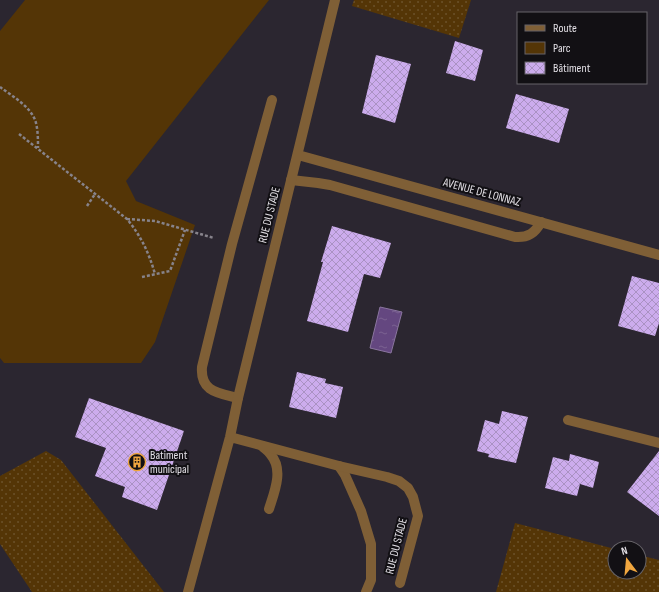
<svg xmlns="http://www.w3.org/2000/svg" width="659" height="592" font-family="'Sofia Sans Condensed',sans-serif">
  <defs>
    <pattern id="grass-dots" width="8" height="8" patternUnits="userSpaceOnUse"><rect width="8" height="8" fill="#543506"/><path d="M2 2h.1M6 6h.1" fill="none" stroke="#6c522a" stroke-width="1.8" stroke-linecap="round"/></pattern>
    <pattern id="water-ripples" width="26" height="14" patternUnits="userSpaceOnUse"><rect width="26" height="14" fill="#644780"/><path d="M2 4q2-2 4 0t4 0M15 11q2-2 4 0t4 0" fill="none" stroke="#7a6192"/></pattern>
    <pattern id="building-cross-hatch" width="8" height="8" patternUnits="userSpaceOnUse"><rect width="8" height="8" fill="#ccaced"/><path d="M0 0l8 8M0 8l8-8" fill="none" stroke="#aa92c3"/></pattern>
  </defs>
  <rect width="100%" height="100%" fill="#2b2630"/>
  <path fill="url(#grass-dots)" d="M354,0H471L459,38L352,6Z
    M46,451L61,460L164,592H32L0,544V476Z
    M515,523L615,549V572H639V555L659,560V592H496Z"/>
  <path fill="#543506" d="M25,0H269L126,181L136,201L195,225L155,342L141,363H4L0,358V31Z"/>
  <path fill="url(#water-ripples)" stroke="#8a759f" d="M380,307L402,312L391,353L370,348Z"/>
  <path fill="url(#building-cross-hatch)" d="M455,41L483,50L475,81L446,73Z
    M376,55L411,64L395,123L362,113Z
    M516,94L569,109L559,143L506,128Z
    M332,226L391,243L380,278L364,274L348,332L307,321L323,262H321Z
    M632,276L659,283V323L655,336L618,326Z
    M297,372L326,379L325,383L343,387L336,418L289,407Z
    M89,398L184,431L157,510L122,497L125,487L95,476L106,448L75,437Z
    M502,411L528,417L516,463L488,457L489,454L477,451L485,420L499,424Z
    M659,451V516L627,492Z
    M570,454L599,462L593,488L580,484L577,496L545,488L553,457L569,461Z"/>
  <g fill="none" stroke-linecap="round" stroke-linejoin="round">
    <path stroke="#87838b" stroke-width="2.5" stroke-dasharray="3 2" stroke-linecap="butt" d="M0,87C12,96 32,107 36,123C38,131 38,140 38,148
      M19,134L127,219C141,236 149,253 155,274
      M87,206L95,194
      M127,219L155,221L214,238
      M142,277L170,271L185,230"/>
    <path stroke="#7f5f36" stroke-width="10" d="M291,180L318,183L330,185L515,237C528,238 535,233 541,222
      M238,398C219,393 200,392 202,367L232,244L272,100
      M568,420L659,443
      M262,446C265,449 269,451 271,455C284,470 274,493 269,509
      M339,466L345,475L361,511L371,544V580L366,592"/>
    <path stroke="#7f5f36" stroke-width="10" d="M298,155L659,255
      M230,437L339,466L387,477L399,481L408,488L413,497L418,516L400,583
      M188,592L230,437L238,398L335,0"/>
  </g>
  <defs>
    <g id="building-ring" transform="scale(0.9)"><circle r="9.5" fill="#121014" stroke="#f0a63f" stroke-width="1.5"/><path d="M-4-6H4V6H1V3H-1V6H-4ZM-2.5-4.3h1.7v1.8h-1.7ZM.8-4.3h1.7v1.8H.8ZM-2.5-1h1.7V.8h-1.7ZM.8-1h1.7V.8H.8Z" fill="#f0a63f"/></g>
  </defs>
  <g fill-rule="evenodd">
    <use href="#building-ring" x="137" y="462"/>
  </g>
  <g text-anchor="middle" stroke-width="4" stroke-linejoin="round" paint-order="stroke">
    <g font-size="12" fill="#e3e0e6" stroke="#121014">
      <text transform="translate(482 192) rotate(15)" y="4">AVENUE DE LONNAZ</text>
      <text transform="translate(269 215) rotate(-76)" y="4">RUE DU STADE</text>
      <text transform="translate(396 546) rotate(-76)" y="4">RUE DU STADE</text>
    </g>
    <g font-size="12" fill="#e3e0e6" stroke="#121014" text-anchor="start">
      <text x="150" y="459">Batiment<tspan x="150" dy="14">municipal</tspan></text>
    </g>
  </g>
  <rect x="517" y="12" width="130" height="72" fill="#121014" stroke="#666368"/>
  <rect x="525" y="25" width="20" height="6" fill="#7f5f36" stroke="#666368"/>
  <text x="553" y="32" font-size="12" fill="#e3e0e6">Route</text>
  <rect x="525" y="42" width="20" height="12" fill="#543506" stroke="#666368"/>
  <text x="553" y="52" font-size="12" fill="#e3e0e6">Parc</text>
  <rect x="525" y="62" width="20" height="12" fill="url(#building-cross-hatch)" stroke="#666368"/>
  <text x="553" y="72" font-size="12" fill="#e3e0e6">Bâtiment</text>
  <g transform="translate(627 560) rotate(344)"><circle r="19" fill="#121014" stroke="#666368"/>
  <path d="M0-3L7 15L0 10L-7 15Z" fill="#f0a63f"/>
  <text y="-6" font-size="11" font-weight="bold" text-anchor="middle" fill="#e3e0e6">N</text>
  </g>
</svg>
